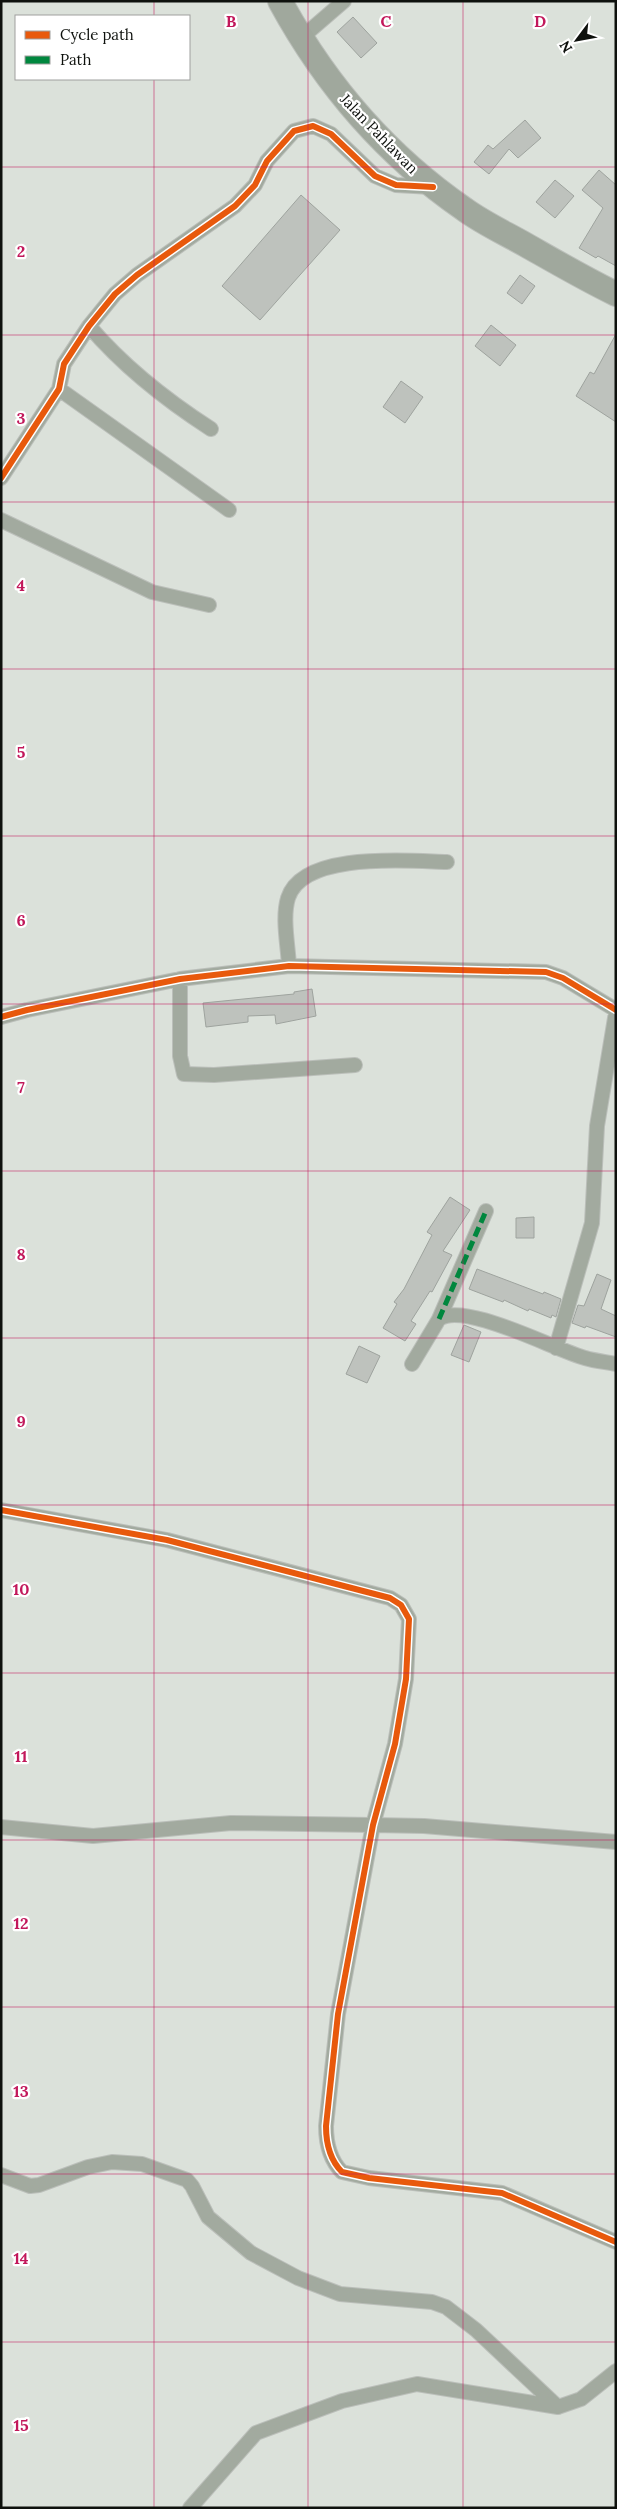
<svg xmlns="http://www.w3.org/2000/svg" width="617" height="2509" font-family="Lora,serif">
  <rect width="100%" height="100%" fill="#dbe1da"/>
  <path fill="#bec2bd" stroke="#9ea39e" d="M353,17L377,43L361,58L337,32Z
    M525,120L541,138L518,158L509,149L489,174L474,162L488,145L493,149Z
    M599,170L616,185V266L598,256L596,258L579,248L603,208L582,190Z
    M555,180L574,196L555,218L536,202Z
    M301,195L340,230L260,320L222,286Z
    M520,275L535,286L522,304L507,293Z
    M491,325L516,345L500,366L475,346Z
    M616,334V422L576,396L590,372L594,374Z
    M401,381L423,397L405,423L383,407Z
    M312,989L316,1016L276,1024L275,1015L248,1016V1022L206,1027L203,1003L294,994V992Z
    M450,1197L470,1210L443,1251L452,1255L432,1292L430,1291L411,1321L416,1324L405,1341L383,1328L397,1304L394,1302L404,1289L432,1235L427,1232Z
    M534,1217V1238H516V1218Z
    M477,1269L543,1294L544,1292L561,1299L556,1317L552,1315L551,1318L529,1309L528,1311L504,1300L503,1302L469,1289Z
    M597,1274L611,1280L601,1309L616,1316V1337L586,1326L585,1328L572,1323L578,1305L584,1306Z
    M464,1325L481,1332L469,1362L451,1355Z
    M359,1346L380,1356L367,1383L346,1374Z"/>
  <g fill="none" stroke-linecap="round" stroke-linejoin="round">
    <g stroke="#bbbfba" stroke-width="16">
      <path id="minor" d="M300,39L344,1
        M89,326C124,367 166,400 211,429
        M59,389L229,510
        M1,478L59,389L64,364L89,326L115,294L137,275L235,206L255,185L267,161L294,131L313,126L331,134L375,176L396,185L432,187
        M1,520L152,592L209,605
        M289,966C288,945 282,918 288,898C303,851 408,861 447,862
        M180,979V1056L184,1074L214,1075L355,1065
        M1,1017L27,1010L180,979L289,966L546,972L563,978L616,1010
        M439,1319L486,1211
        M556,1348L592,1223L597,1126L616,1012
        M412,1364L439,1319C464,1301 555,1350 585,1358C595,1361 606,1362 616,1364
        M1,1510L167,1540L390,1598L401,1605L409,1619L406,1679L395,1744L373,1825L338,2014L326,2126C326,2142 330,2160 342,2172L369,2178L502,2193L616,2242
        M1,1827L93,1836L231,1823L373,1825L424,1826L616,1842
        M1,2175L30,2186L39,2185L88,2167L112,2162L142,2164L187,2180L192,2186L208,2217L251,2253L298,2278L340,2294L432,2302L446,2307L476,2330L558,2407L581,2399L616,2371
        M190,2508L256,2433L342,2401L417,2384L558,2407"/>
    </g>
    <g stroke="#bbbfba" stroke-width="26">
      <path id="trunk" d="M280,1C325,84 386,155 464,209C483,223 505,233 526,245C556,262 585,279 616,294"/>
    </g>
    <use href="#minor" stroke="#a2aa9f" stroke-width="14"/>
    <use href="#trunk" stroke="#a0a89d" stroke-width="24"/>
    <path stroke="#00873e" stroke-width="5" stroke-dasharray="10 5" stroke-linecap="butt" d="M439,1319L486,1211"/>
    <g stroke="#fff" stroke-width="9">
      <path id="cycleway" d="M1,478L59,389L64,364L89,326L115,294L137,275L235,206L255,185L267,161L294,131L313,126L331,134L375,176L396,185L433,187
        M1,1017L27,1010L180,979L289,966L546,972L563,978L616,1010
        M1,1510L167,1540L390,1598L401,1605L409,1619L406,1679L395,1744L373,1825L338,2014L326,2126C326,2142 330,2160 342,2172L369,2178L502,2193L616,2242"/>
    </g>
    <use href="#cycleway" stroke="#e8590c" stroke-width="6"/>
  </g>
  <path fill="none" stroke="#c2185b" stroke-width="1" stroke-opacity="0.55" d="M154,1V16M308,1V2508M463,1V2508M154,79V2508M1,167H616M1,335H616M1,502H616M1,669H616M1,836H616M1,1004H616M1,1171H616M1,1338H616M1,1505H616M1,1673H616M1,1840H616M1,2007H616M1,2174H616M1,2342H616"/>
  <g text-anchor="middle" stroke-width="4.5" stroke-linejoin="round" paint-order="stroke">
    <g font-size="15" fill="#0e110d" stroke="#fff">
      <text transform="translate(379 134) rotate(46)" y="5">Jalan Pahlawan</text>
    </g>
  </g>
  <g font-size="16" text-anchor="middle" font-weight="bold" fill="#c2185b" stroke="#fff" stroke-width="4.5" stroke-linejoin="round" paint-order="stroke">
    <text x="231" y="27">B</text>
    <text x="386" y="27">C</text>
    <text x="540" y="27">D</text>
    <text x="21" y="257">2</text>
    <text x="21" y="424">3</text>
    <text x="21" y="591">4</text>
    <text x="21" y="758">5</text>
    <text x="21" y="926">6</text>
    <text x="21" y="1093">7</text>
    <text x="21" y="1260">8</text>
    <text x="21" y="1427">9</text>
    <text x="21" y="1595">10</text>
    <text x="21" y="1762">11</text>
    <text x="21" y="1929">12</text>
    <text x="21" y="2097">13</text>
    <text x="21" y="2264">14</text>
    <text x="21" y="2431">15</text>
  </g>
  <rect width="617" height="2509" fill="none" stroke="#0e110d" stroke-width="5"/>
  <rect x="15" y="15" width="175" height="65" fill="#ffffff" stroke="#9fa09e"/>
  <rect x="25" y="31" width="25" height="8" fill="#e8590c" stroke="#9fa09e"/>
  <text x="60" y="40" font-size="15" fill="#0e110d">Cycle path</text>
  <rect x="25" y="56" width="25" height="8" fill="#00873e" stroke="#9fa09e"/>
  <text x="60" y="65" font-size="15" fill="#0e110d">Path</text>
  <g transform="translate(577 40) rotate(238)" stroke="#ffffff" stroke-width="4" paint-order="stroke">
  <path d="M0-4L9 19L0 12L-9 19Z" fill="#0e110d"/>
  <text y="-8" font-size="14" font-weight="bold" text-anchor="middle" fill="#0e110d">N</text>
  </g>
</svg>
